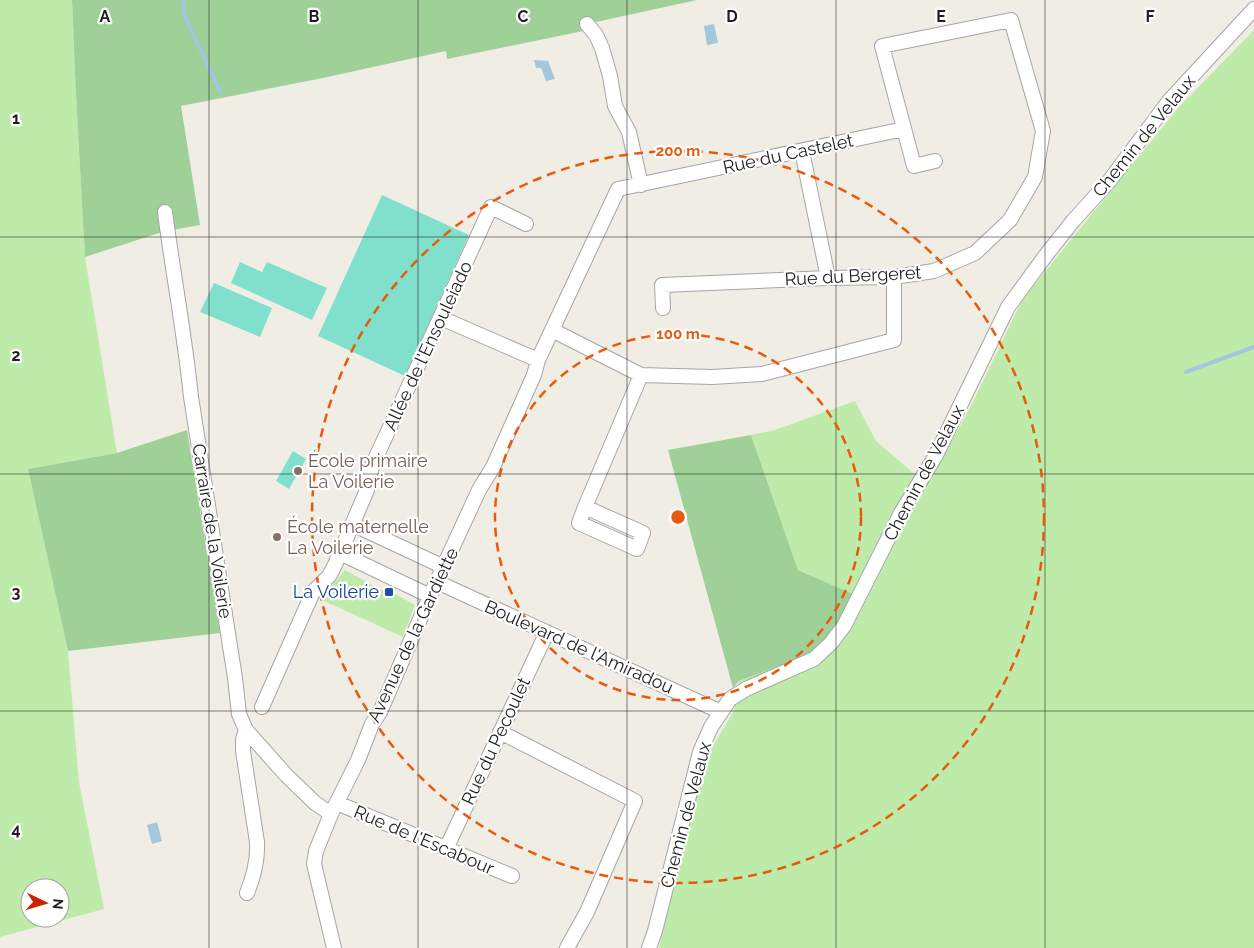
<svg xmlns="http://www.w3.org/2000/svg" width="1254" height="948" font-family="Raleway,sans-serif">
  <rect width="100%" height="100%" fill="#f0eee4"/>
  <path fill="#beeba9" fill-rule="evenodd" d="M0,0H72L76,96L85,257L117,453L28,469L68,651L79,782L104,909L0,937ZM30,888H60V918H30Z
    M1254,30V948H659L687,831L709,752L734,711L739,681L811,654L855,595L798,570L751,435L775,430L855,401L876,441L919,478L929,483L973,402L1022,300L1178,108Z
    M345,570L392,596L393,593L415,605L403,637L320,599Z"/>
  <path fill="#9fd098" d="M72,0H697L596,22L583,31L447,59L446,51L323,78L181,106L200,225L162,232L85,257L76,96Z
    M187,430L220,633L68,651L28,469L117,453Z
    M751,435L798,570L855,595L836,627L811,654L739,681L733,688L668,450Z"/>
  <path fill="#81e0cb" d="M382,195L469,235L405,376L318,336Z
    M240,262L262,272L267,262L327,288L312,320L231,283Z
    M214,283L272,308L260,337L200,312Z
    M293,451L306,459L289,489L276,481Z"/>
  <path fill="#a4c7de" d="M714,24L718,43L707,45L704,26Z
    M534,60L548,61L555,79L546,81L541,68H536Z
    M157,822L162,841L152,844L147,825Z"/>
  <g fill="none" stroke-linecap="round" stroke-linejoin="round">
    <path stroke="#a4c7de" stroke-width="4" d="M183,0L185,17L221,93
      M1186,372L1254,347"/>
    <g stroke="#a5a5a5" stroke-width="16">
      <path id="street" d="M587,24L596,35L602,48L610,76L615,106L629,132L641,185
        M802,151L828,278
        M165,212C173,274 185,336 191,397L235,678L239,714L246,730L286,775L315,803L331,814
        M663,308L662,285L828,278L894,277L934,271L975,253L1010,220L1035,177L1043,131L1011,20L882,46L914,166L935,161
        M441,318L538,360
        M552,330L641,375L712,377L762,374L894,340V277
        M585,507L643,533L637,549L579,523L585,507L641,375
        M352,524L444,567
        M340,553L430,596
        M437,582L721,712
        M262,707L313,592L329,576L334,567L367,490L372,466L491,207L526,224
        M246,730L243,739V751L257,842C258,861 254,876 247,893
        M500,732L635,801L587,912L567,948
        M337,803L512,876
        M446,849L547,632
        M334,948L314,864L316,851L331,814L358,760L372,724L380,712L430,596L479,490L493,467L534,375L538,360L552,330L618,189L904,129
        M649,948L655,931L700,752L711,727L730,699L746,689L814,659L831,643L844,626L901,513L936,455L1008,307L1046,255L1073,221L1110,180L1169,101L1254,9"/>
    </g>
    <use href="#street" stroke="#fff" stroke-width="14"/>
  </g>
  <path fill="none" stroke="#1e1e1e" stroke-width="1" stroke-opacity="0.55" d="M209,0V948M418,0V948M627,0V948M836,0V948M1045,0V948M0,237H1254M0,474H1254M0,711H1254"/>
  <g fill="none" stroke="#e8590c" stroke-width="2.5" stroke-dasharray="9 6">
    <circle cx="678" cy="517" r="183"/>
    <circle cx="678" cy="517" r="366"/>
  </g>
  <g fill="#8d6e63" stroke="#fff" stroke-width="2">
    <circle cx="298" cy="471" r="5"/>
    <circle cx="277" cy="537" r="5"/>
  </g>
  <rect fill="#1a4fb4" stroke="#fff" stroke-width="2" x="384" y="587" width="10" height="10" rx="2.5"/>
  <g text-anchor="middle" stroke-width="4.5" stroke-linejoin="round" paint-order="stroke">
    <g font-size="18" fill="#1e1e1e" stroke="#fff">
      <text transform="translate(1144 136) rotate(-51)" y="6">Chemin de Velaux</text>
      <text transform="translate(788 154) rotate(-12)" y="6">Rue du Castelet</text>
      <text transform="translate(853 276) rotate(-3)" y="6">Rue du Bergeret</text>
      <text transform="translate(428 346) rotate(-65)" y="6">Allée de l'Ensouleiado</text>
      <text transform="translate(924 473) rotate(-62)" y="6">Chemin de Velaux</text>
      <text transform="translate(212 531) rotate(81)" y="6">Carraire de la Voilerie</text>
      <text transform="translate(413 635) rotate(-65)" y="6">Avenue de la Gardiette</text>
      <text transform="translate(579 647) rotate(24)" y="6">Boulevard de l'Amiradou</text>
      <text transform="translate(496 741) rotate(-65)" y="6">Rue du Pecoulet</text>
      <text transform="translate(686 815) rotate(-75)" y="6">Chemin de Velaux</text>
      <text transform="translate(424 840) rotate(23)" y="6">Rue de l'Escabour</text>
    </g>
    <g font-size="18" fill="#785e54" stroke="#fff" text-anchor="start">
      <text x="308" y="467">École primaire<tspan x="308" dy="21">La Voilerie</tspan></text>
      <text x="287" y="533">École maternelle<tspan x="287" dy="21">La Voilerie</tspan></text>
    </g>
    <g font-size="18" fill="#164399" stroke="#fff" text-anchor="end">
      <text x="379" y="598">La Voilerie</text>
    </g>
  </g>
  <g font-size="16" text-anchor="middle" font-weight="bold" fill="#1e1e1e" stroke="#fff" stroke-width="4.5" stroke-linejoin="round" paint-order="stroke">
    <text x="105" y="22">A</text>
    <text x="314" y="22">B</text>
    <text x="523" y="22">C</text>
    <text x="732" y="22">D</text>
    <text x="941" y="22">E</text>
    <text x="1150" y="22">F</text>
    <text x="16" y="124">1</text>
    <text x="16" y="361">2</text>
    <text x="16" y="598">3</text>
    <text x="16" y="835">4</text>
  </g>
  <circle cx="678" cy="517" r="8" fill="#e8590c" stroke="#fff" stroke-width="2.5"/>
  <g font-size="15" text-anchor="middle" font-weight="bold" fill="#e8590c" stroke="#fff" stroke-width="4.5" stroke-linejoin="round" paint-order="stroke">
    <text x="678" y="156">200 m</text>
    <text x="678" y="339">100 m</text>
  </g>
  <g transform="translate(45 903) rotate(95)"><circle r="24" fill="#ffffff" stroke="#a5a5a5"/>
  <path d="M0-4L9 19L0 12L-9 19Z" fill="#cd2200"/>
  <text y="-8" font-size="14" font-weight="bold" text-anchor="middle" fill="#1e1e1e">N</text>
  </g>
</svg>
